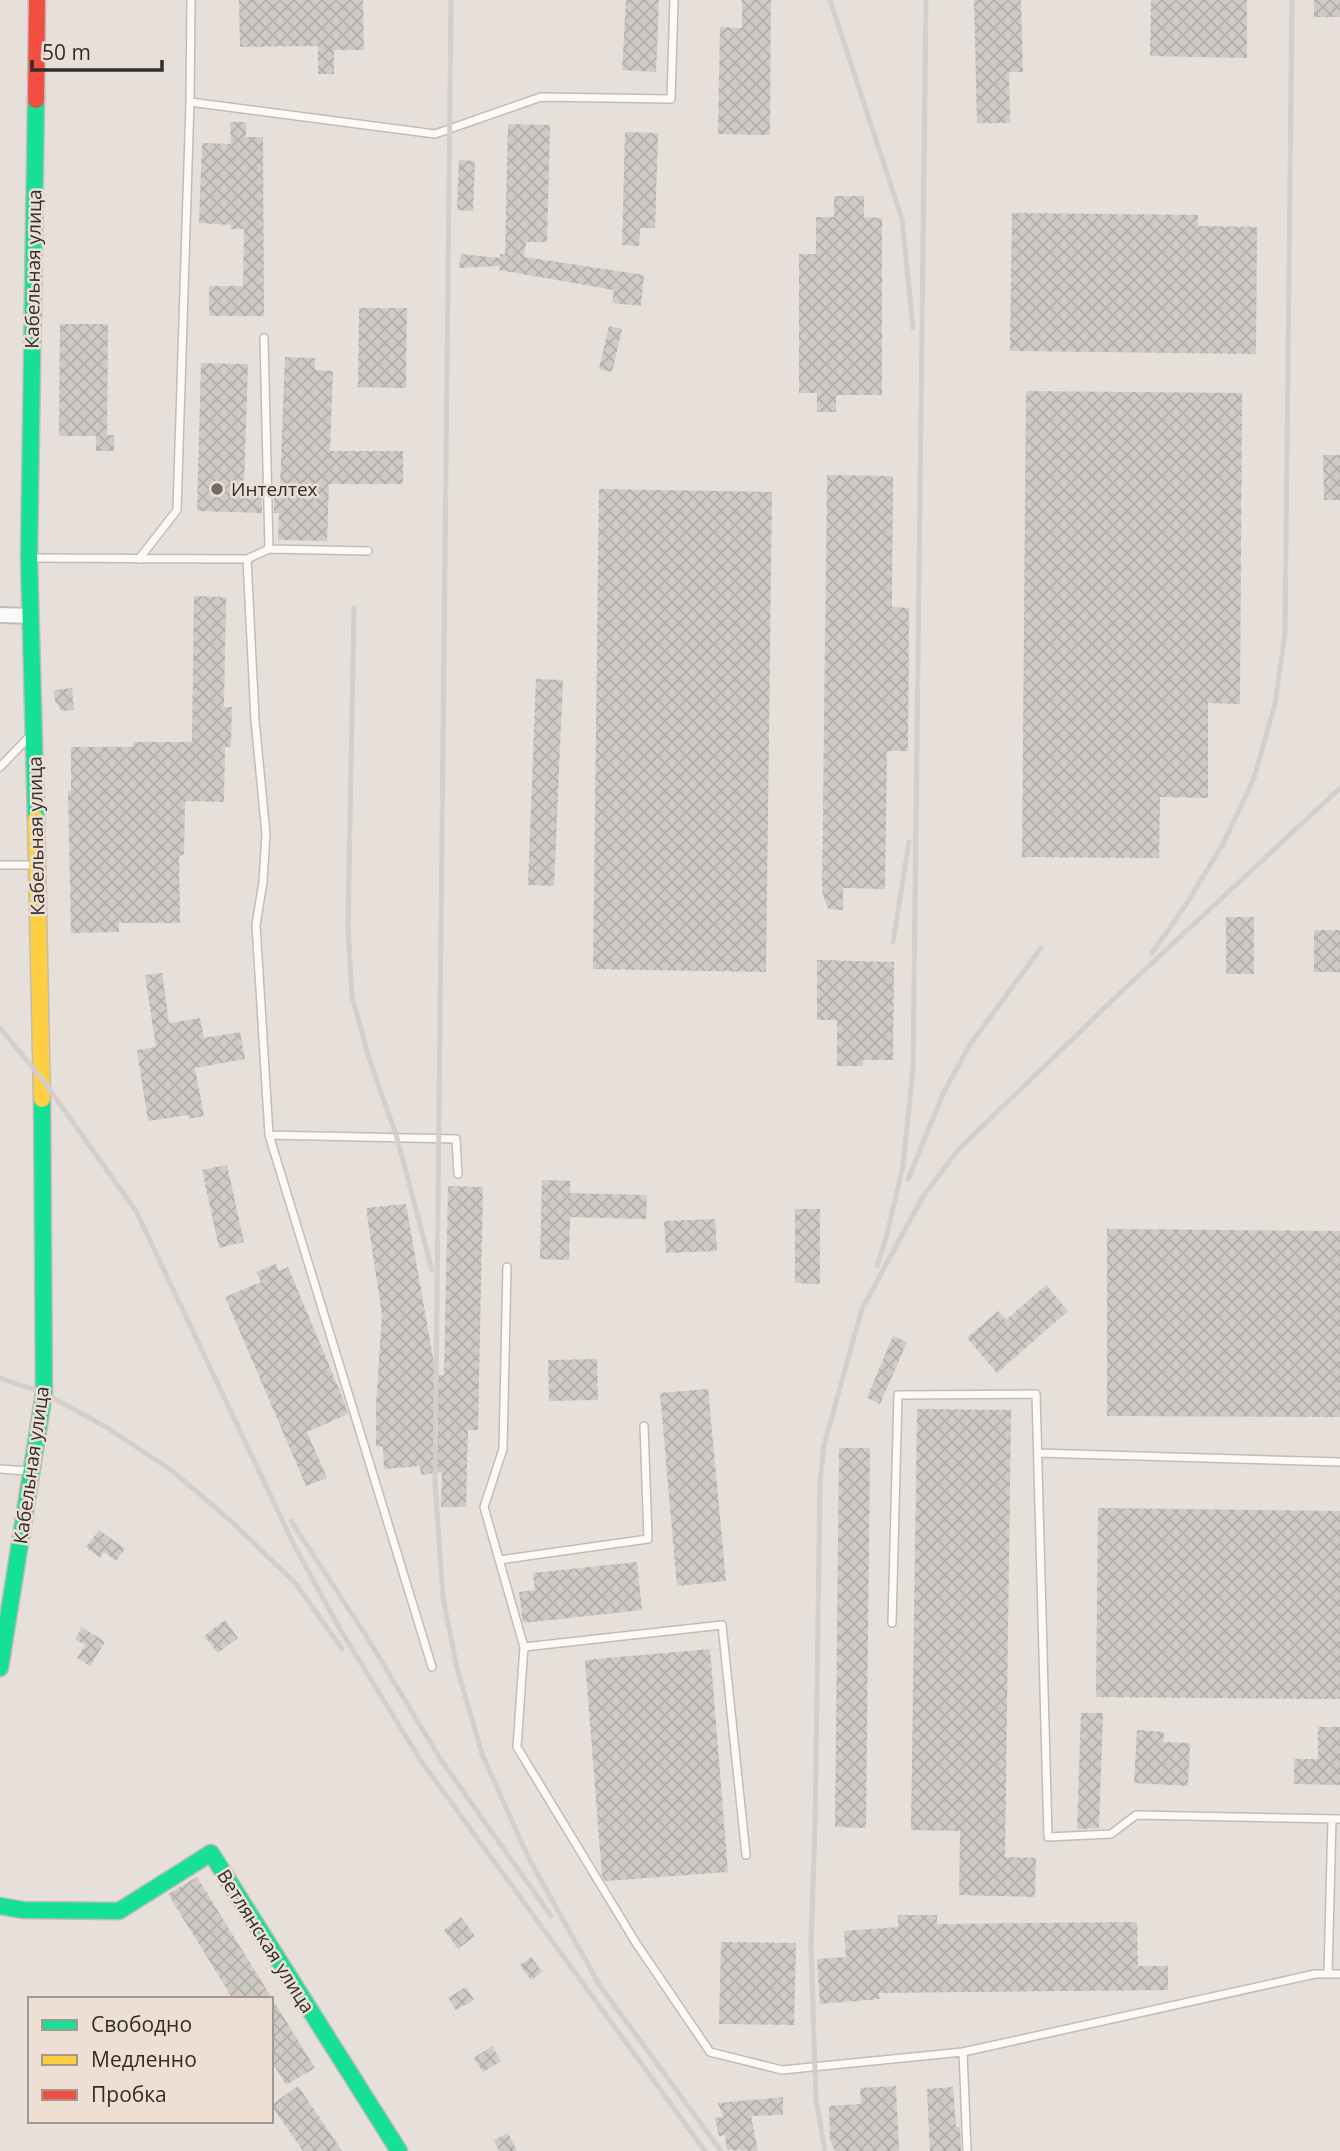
<svg xmlns="http://www.w3.org/2000/svg" width="1340" height="2151" font-family="'Open Sans',sans-serif">
  <defs>
    <pattern id="building-cross-hatch" width="8" height="8" patternUnits="userSpaceOnUse" patternTransform="scale(1.75)"><rect width="8" height="8" fill="#cfcac5"/><path d="M0 0l8 8M0 8l8-8" fill="none" stroke="#b2aea9"/></pattern>
  </defs>
  <rect width="100%" height="100%" fill="#e7e0da"/>
  <path fill="url(#building-cross-hatch)" d="M239,0H363L364,50H334V74H318V46L240,47Z
    M626,0H659L656,72L622,70Z
    M742,0H771L770,135L718,134L720,27L742,28Z
    M974,0H1021L1023,72H1009L1010,123H977Z
    M1151,0H1247V58L1150,56Z
    M1314,0H1340V17H1314Z
    M230,122H246V137H263L264,316H209V286H243L244,229H231V225L199,223L202,143L231,144Z
    M508,124L550,125L547,242H526L524,257L644,275L641,306L612,303L614,290L499,270V266L459,268L461,254L500,258V254H505Z
    M625,132L658,133L655,228H640L639,246L622,245Z
    M459,160L475,161L473,211L457,210Z
    M834,196H864V217L882,218V395H836V412H817V393H799V254H816V217H834Z
    M1012,213L1198,215V226L1257,227L1256,354L1010,351Z
    M359,308H407L406,388L358,387Z
    M60,324H108L107,435H114V451H96V436H59Z
    M609,326L622,329L612,372L599,369Z
    M285,357L315,358V370L333,371L330,451H403V484H329L327,541L278,540L279,513H274V487H280Z
    M201,363L248,364L244,486L261,487L262,513L197,511Z
    M1026,391L1242,393L1240,704L1208,703V798L1160,797L1159,858L1022,857Z
    M1323,455H1340V500H1324Z
    M827,475L893,476L892,607L909,608L908,751H887L885,889L843,888V910L828,909L822,891Z
    M599,489L772,492L766,972L593,969Z
    M194,596L226,597L224,707H232L231,747H225L224,802L185,801L184,854L179,856L180,923H119V932L71,933L68,791H71V747H133V742H192Z
    M536,679L563,680L554,886L528,885Z
    M72,688L74,710L62,711L55,701L54,690Z
    M1226,917H1254V974H1226Z
    M1314,930H1340V972H1314Z
    M817,960L894,962L893,1060H863V1066H837V1020H817Z
    M162,973L169,1023L200,1018L204,1038L240,1032L245,1059L195,1068L204,1116L189,1119L188,1115L148,1121L137,1050L156,1047L145,975Z
    M227,1165L244,1242L219,1248L202,1170Z
    M542,1180L570,1181V1193L647,1195L646,1219L570,1217L569,1260L540,1259Z
    M448,1186L483,1187L478,1430H468L466,1507H441L442,1472L421,1475L420,1466L384,1469L383,1447L376,1446V1405L382,1315L366,1208L406,1204L436,1375H444Z
    M795,1209H820V1284L795,1283Z
    M715,1219L717,1251L666,1253L664,1221Z
    M1107,1229L1340,1231V1417L1107,1416Z
    M276,1264L279,1271L288,1267L342,1396L348,1414L307,1432L327,1478L306,1486L225,1297L261,1282L256,1272Z
    M1046,1285L1068,1311L997,1373L967,1338L998,1311L1006,1320Z
    M893,1336L907,1342L880,1404L867,1398Z
    M597,1359L598,1400L549,1401L548,1360Z
    M708,1389L726,1581L677,1586L660,1393Z
    M917,1409L1011,1410L1005,1857L1036,1858L1035,1897L959,1895L960,1831L911,1830Z
    M839,1448H870L866,1828L835,1827Z
    M1098,1508L1340,1511V1699L1096,1697Z
    M99,1530L125,1549L116,1561L104,1552L100,1558L86,1547Z
    M637,1562L642,1610L523,1623L519,1592L535,1590L533,1573Z
    M225,1620L238,1638L218,1653L204,1636Z
    M82,1627L105,1642L90,1666L77,1658L85,1645L75,1639Z
    M710,1649L728,1872L606,1881L602,1876L585,1660Z
    M1081,1713H1103L1099,1828L1077,1829Z
    M1318,1727H1340V1785L1294,1784V1759H1318Z
    M1137,1730L1164,1732L1163,1742L1190,1743L1188,1786L1134,1783Z
    M197,1877L315,2068L286,2085L271,2060V1999H233L168,1894Z
    M898,1915H937V1924L1137,1922L1138,1966H1168V1990L879,1993L880,1999L820,2004L817,1959L846,1957L844,1931L898,1927Z
    M461,1917L475,1936L458,1949L444,1930Z
    M721,1942L796,1943L794,2025L719,2024Z
    M531,1957L542,1972L531,1980L520,1965Z
    M466,1987L474,2000L456,2010L448,1998Z
    M492,2046L501,2061L483,2072L474,2058Z
    M298,2086L342,2151H303L271,2105Z
    M896,2086L899,2151H835L830,2140L829,2106L861,2104L860,2088Z
    M953,2087L956,2127H960L961,2151H930L927,2089Z
    M783,2097V2115L751,2116L758,2151L727,2150L725,2135L719,2136L715,2118L723,2117L718,2103Z
    M508,2133L517,2151H499L494,2140Z"/>
  <g fill="none" stroke-linecap="round" stroke-linejoin="round">
    <g stroke="#c1bcb7" stroke-width="10">
      <path id="lane" d="M191,0L190,102L435,134L541,97L671,99L674,0
        M264,338L269,549
        M30,558L247,559L269,549L368,551
        M139,559L177,510L190,102
        M247,559L255,720L266,834L263,882L256,925L269,1135L432,1667
        M0,767L28,738
        M0,865H34
        M269,1135L456,1139L458,1174
        M507,1267L503,1449L484,1507L524,1647
        M1038,1453L1340,1462
        M0,1469L28,1471
        M499,1560L648,1539L644,1426
        M892,1623L898,1395L1036,1394L1048,1837L1111,1834L1136,1815L1340,1819
        M746,1855L722,1625L524,1647L517,1747L636,1943L710,2052L782,2070L963,2052
        M1328,1974L1332,1819
        M967,2151L963,2052L1315,1974H1340"/>
    </g>
    <g stroke="#c1bcb7" stroke-width="18">
      <path id="street" d="M0,615L31,616"/>
    </g>
    <g stroke="#c1bcb7" stroke-width="19">
      <path id="fast" d="M36,819L29,558L36,100
        M0,1668L44,1393L42,1099
        M0,1906L23,1910L119,1911L211,1853L399,2151"/>
    </g>
    <g stroke="#c1bcb7" stroke-width="19">
      <path id="slow" d="M36,819L42,1099"/>
    </g>
    <g stroke="#c1bcb7" stroke-width="19">
      <path id="jam" d="M36,100L37,0"/>
    </g>
    <use href="#lane" stroke="#fbfaf9" stroke-width="7"/>
    <use href="#street" stroke="#fbfaf9" stroke-width="14"/>
    <use href="#fast" stroke="#16e098" stroke-width="16"/>
    <use href="#slow" stroke="#ffcf43" stroke-width="16"/>
    <use href="#jam" stroke="#f24e42" stroke-width="16"/>
    <path stroke="#d2cfcd" stroke-width="5" d="M451,0L435,1482L443,1598L457,1668L482,1754L529,1859L599,1984
      M830,0L902,219L913,328
      M354,608L348,927L352,996L368,1055L397,1138L432,1270
      M893,942L909,842
      M1152,953L1185,906L1223,844L1254,778L1275,704L1285,633L1292,0
      M0,1028L42,1079L136,1211L294,1545L341,1631L421,1761L705,2151
      M908,1179L943,1094L969,1046L1041,948
      M877,1266L886,1238L903,1166L913,1069L926,0
      M0,1378L44,1393L106,1427L171,1470L231,1521L296,1584L342,1649
      M291,1521L365,1634L441,1760L551,1916
      M595,1979L721,2151
      M825,2151L816,2100L811,1944L815,1826L820,1483L824,1445L862,1309L922,1198L958,1150L1121,992L1340,788"/>
  </g>
  <circle fill="#716c67" stroke="#eddfd4" stroke-width="2.5" cx="217" cy="489" r="7"/>
  <g text-anchor="middle" stroke-width="5" stroke-linejoin="round" paint-order="stroke">
    <g font-size="19" fill="#322d29" stroke="#eddfd4">
      <text transform="translate(33 269) rotate(-89)" y="7">Кабельная улица</text>
      <text transform="translate(36 836) rotate(-91)" y="7">Кабельная улица</text>
      <text transform="translate(31 1465) rotate(-82)" y="7">Кабельная улица</text>
      <text transform="translate(266 1941) rotate(58)" y="7">Ветлянская улица</text>
    </g>
    <g font-size="19" fill="#322d29" stroke="#eddfd4" text-anchor="start">
      <text x="231" y="496">Интелтех</text>
    </g>
  </g>
  <rect x="28" y="1997" width="245" height="126" fill="#eddfd4" stroke="#a29890" stroke-width="2"/>
  <rect x="42" y="2020" width="35" height="10" fill="#16e098" stroke="#a29890" stroke-width="2"/>
  <text x="91" y="2032" font-size="21" fill="#322d29">Свободно</text>
  <rect x="42" y="2055" width="35" height="10" fill="#ffcf43" stroke="#a29890" stroke-width="2"/>
  <text x="91" y="2067" font-size="21" fill="#322d29">Медленно</text>
  <rect x="42" y="2090" width="35" height="10" fill="#f24e42" stroke="#a29890" stroke-width="2"/>
  <text x="91" y="2102" font-size="21" fill="#322d29">Пробка</text>
  <path d="M32 60v10h130v-10" fill="none" stroke="#322d29" stroke-width="3.5"/>
  <text x="42" y="60" font-size="21" fill="#322d29" stroke="#eddfd4" stroke-width="5" paint-order="stroke">50 m</text>
</svg>
